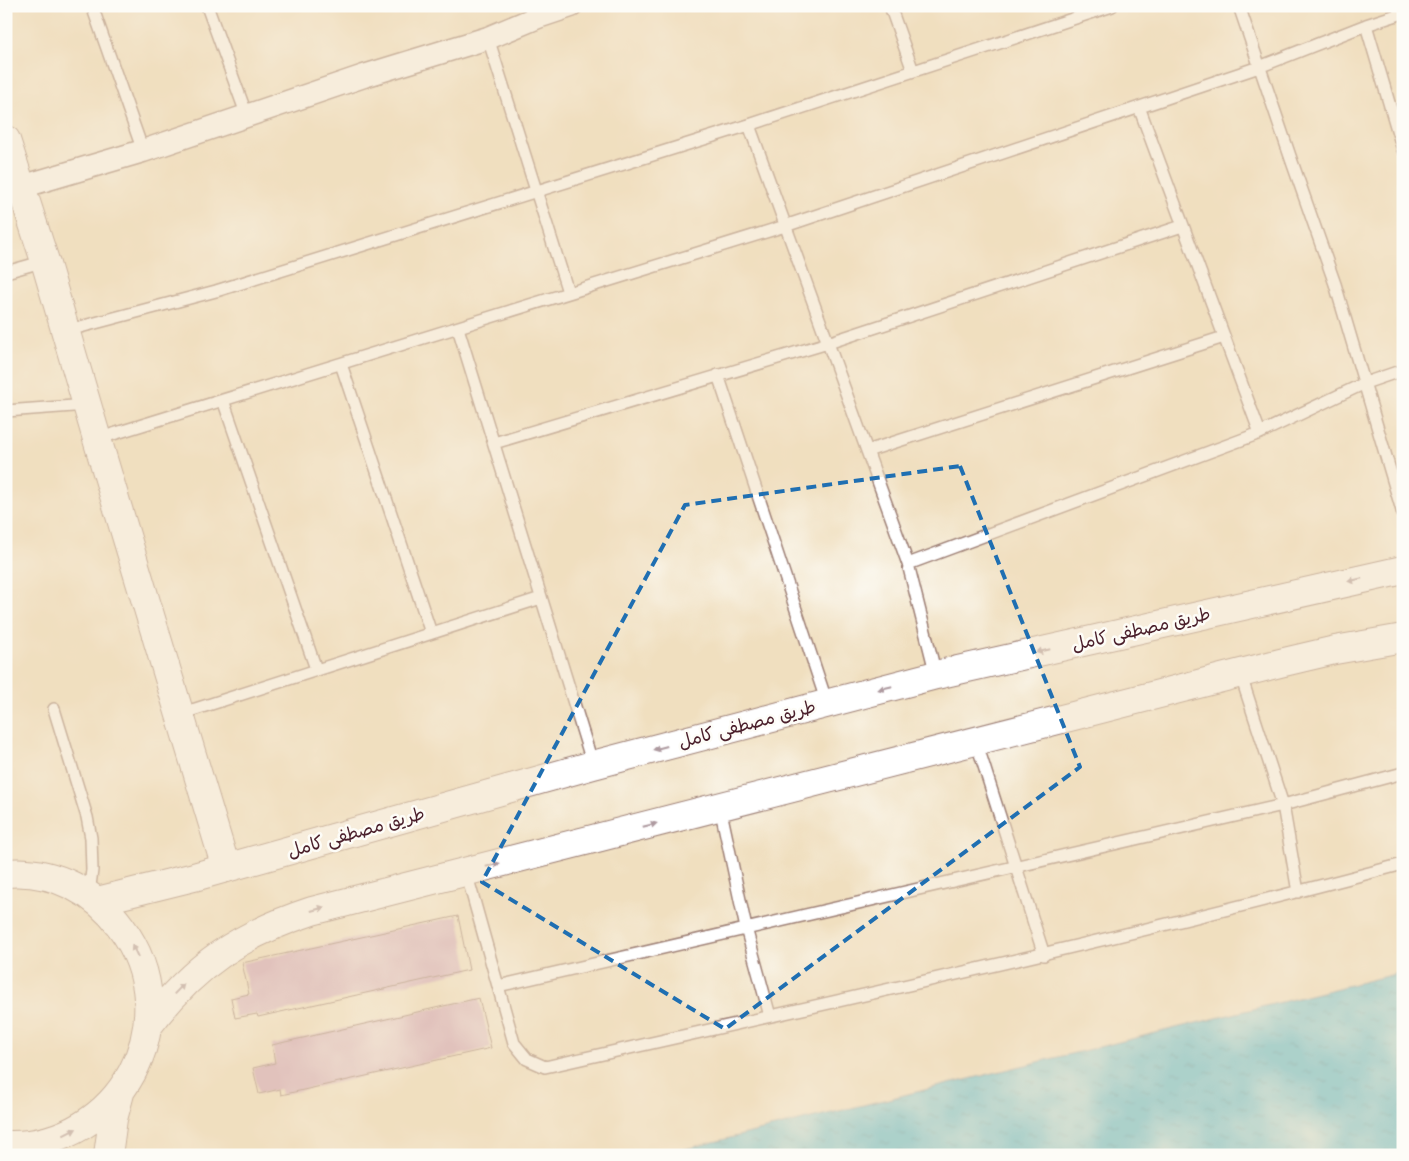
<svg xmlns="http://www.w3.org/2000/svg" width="1409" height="1161" font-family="Sriracha,'Playpen Sans Arabic',sans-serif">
  <defs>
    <pattern id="water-ripples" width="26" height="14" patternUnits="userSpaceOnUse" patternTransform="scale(1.25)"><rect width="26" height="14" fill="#5ac0d8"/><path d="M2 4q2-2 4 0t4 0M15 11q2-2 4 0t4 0" fill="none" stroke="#4c9baf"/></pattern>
  </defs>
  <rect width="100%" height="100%" fill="#fdfcf7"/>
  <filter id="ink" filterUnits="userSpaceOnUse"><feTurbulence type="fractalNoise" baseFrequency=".02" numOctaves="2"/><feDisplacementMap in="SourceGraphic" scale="10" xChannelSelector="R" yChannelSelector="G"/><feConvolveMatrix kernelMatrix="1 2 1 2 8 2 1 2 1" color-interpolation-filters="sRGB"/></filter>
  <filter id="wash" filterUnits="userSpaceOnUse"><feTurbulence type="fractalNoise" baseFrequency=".0096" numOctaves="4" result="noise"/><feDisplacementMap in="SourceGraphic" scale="20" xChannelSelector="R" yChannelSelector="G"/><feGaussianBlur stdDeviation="1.12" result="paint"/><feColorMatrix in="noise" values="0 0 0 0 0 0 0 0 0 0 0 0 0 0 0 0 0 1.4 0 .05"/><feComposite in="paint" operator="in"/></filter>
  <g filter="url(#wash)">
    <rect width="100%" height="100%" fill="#f0dfbf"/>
    <path fill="url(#water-ripples)" stroke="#527082" d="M1403,972V1155H661Z"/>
    <g id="blocks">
      <path fill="#ce9fb8" d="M458,916L469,970L258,1017L257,1014L235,1018L231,998L249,994L242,963Z
        M479,998L491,1048L281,1095L280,1089L259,1094L253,1068L275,1063L272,1045Z"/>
    </g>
  </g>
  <g filter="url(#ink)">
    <use href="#blocks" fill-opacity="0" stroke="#9d7f75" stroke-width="1"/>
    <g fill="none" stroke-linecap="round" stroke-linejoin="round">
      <g stroke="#9d7f75" stroke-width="14">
        <path id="service" d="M92,6L143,151
          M207,6L247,116
          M890,6L913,71
          M1239,6L1291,159L1335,284L1403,514
          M1366,25L1403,150
          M488,38L568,292
          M1139,107L1260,433
          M749,125L908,564L936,675
          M6,272L45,261
          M458,328L593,765
          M65,331L216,291L749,125L1112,6
          M341,364L431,633
          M718,375L827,703
          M223,400L316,669
          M6,411L87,405
          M97,439L785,226L1259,67L1366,25L1403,13
          M494,443L828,343L1182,226
          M867,451L1224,337
          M908,564L1260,433L1365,383L1403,370
          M54,709L87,817L91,838L92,870L89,894
          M180,714L541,598
          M976,741L1044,955
          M720,807L746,928L770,1016
          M466,872L514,1043L527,1059L545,1067C832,1002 1119,940 1403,864
          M1298,892L1283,805L1403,773
          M498,986L1283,805L1240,673"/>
      </g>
      <g stroke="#9d7f75" stroke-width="25">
        <path id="minor" d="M21,187L143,151L364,76L488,38L538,17L571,6"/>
      </g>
      <g stroke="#9d7f75" stroke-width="30">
        <path id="tertiary" d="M6,140L45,261L97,439L226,868"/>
      </g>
      <g stroke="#9d7f75" stroke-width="30">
        <path id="secondary" d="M97,901L194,877L593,765L936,675L1403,570
          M148,1026C194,965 239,935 312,911L1280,663L1335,650L1403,638"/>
      </g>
      <g stroke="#9d7f75" stroke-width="30">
        <path id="motorway" d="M6,873C29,871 53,876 73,886C93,896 108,909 121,927C190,1020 120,1149 6,1145
          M108,1155L113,1119L120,1093"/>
      </g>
      <use href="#service" stroke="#fff" stroke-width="11"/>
      <use href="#minor" stroke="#fff" stroke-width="22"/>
      <use href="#tertiary" stroke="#fff" stroke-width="28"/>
      <use href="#secondary" stroke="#fff" stroke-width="28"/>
      <use href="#motorway" stroke="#fff" stroke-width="28"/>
    </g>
    <defs><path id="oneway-solid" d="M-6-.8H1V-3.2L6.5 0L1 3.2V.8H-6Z" transform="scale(1.25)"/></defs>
    <g fill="#ae9aa0">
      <use href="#oneway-solid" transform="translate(1355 580) rotate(167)"/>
      <use href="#oneway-solid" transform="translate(1043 651) rotate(167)"/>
      <use href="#oneway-solid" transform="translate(885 688) rotate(166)"/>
      <use href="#oneway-solid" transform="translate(660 748) rotate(165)"/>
      <use href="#oneway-solid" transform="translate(650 825) rotate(-14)"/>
      <use href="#oneway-solid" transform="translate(493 865) rotate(-14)"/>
      <use href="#oneway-solid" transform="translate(318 909) rotate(-15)"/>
      <use href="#oneway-solid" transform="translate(135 951) rotate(-116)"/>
      <use href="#oneway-solid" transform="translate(179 989) rotate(-46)"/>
      <use href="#oneway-solid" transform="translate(70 1132) rotate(-27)"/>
    </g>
  </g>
  <path d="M0 0H1409V1161H0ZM960,466L1080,767L725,1029L482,882L685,505Z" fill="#f0dfbf" fill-opacity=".55" fill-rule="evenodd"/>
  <path fill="none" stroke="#1f6fb2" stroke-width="4" stroke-dasharray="10 6" stroke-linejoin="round" d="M960,466L1080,767L725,1029L482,882L685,505Z"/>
  <g text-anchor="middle" stroke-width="5" stroke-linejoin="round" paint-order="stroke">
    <g font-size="18" fill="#4a1f2b" stroke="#fdfcf7">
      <text transform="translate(1141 629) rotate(-13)" y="6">طريق مصطفى كامل</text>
      <text transform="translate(747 724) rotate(-15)" y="6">طريق مصطفى كامل</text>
      <text transform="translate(356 832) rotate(-16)" y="6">طريق مصطفى كامل</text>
    </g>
  </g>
  <rect width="1409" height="1161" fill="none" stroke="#fdfcf7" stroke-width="25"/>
</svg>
